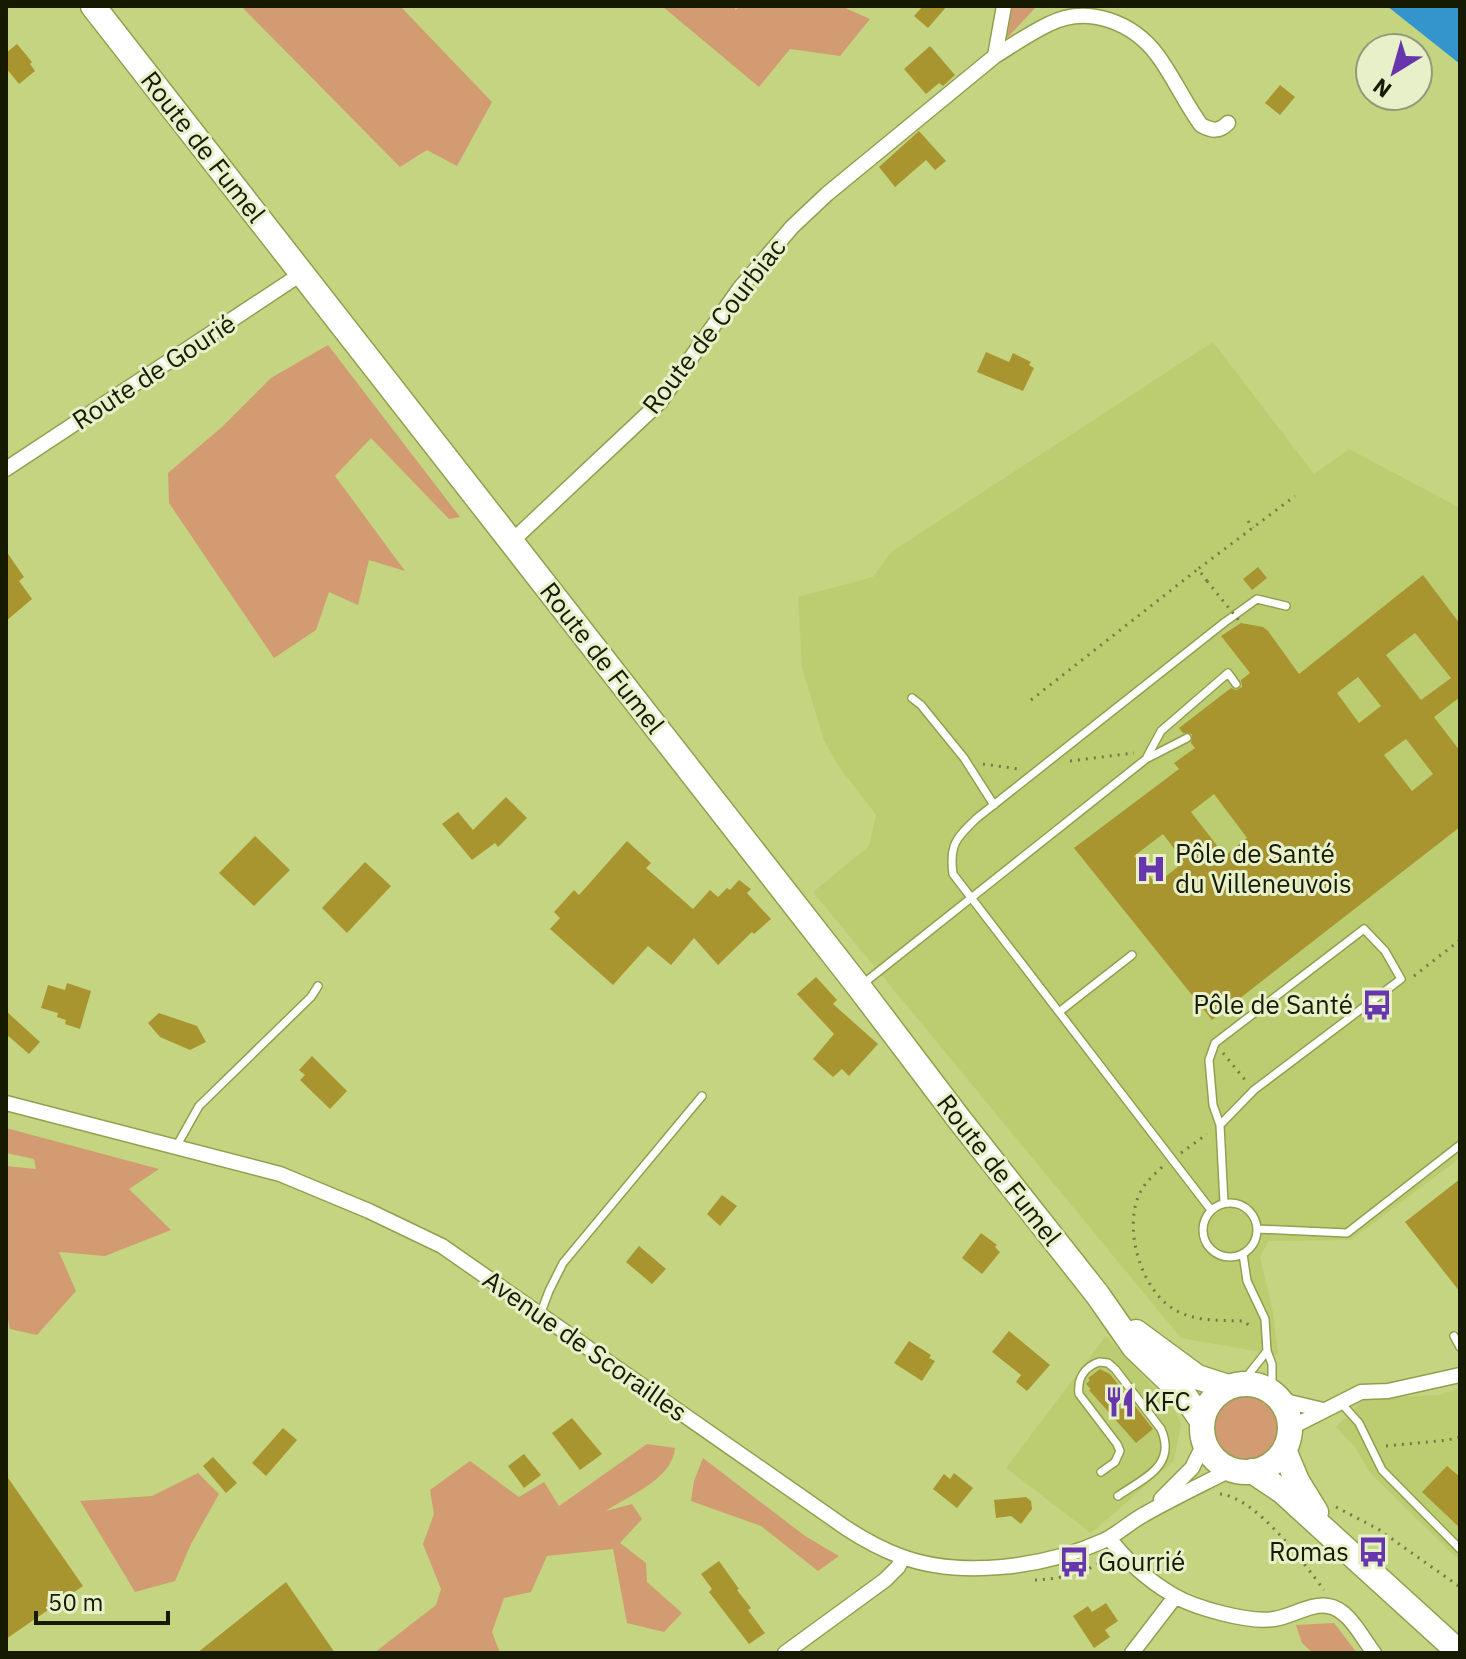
<svg xmlns="http://www.w3.org/2000/svg" width="1466" height="1659" font-family="'IBM Plex Sans',sans-serif">
  <rect width="100%" height="100%" fill="#c4d481"/>
  <path fill="#bccd71" d="M1213,342L1314,474L1349,449L1460,508V1158L1351,1240L1269,1241L1260,1257L1273,1312L1278,1355L1181,1338L813,892L869,846L876,815L837,764L824,740L802,668L798,597L873,577L891,552Z
    M1106,1336L1176,1412L1181,1424L1174,1461L1091,1533L1006,1468Z
    M1460,1388V1561L1370,1473L1355,1447L1336,1427L1365,1398L1439,1395Z"/>
  <path fill="#d39b71" d="M241,6H400L492,102L457,166L427,150L400,167Z
    M662,6H736L735,10L741,6H841L870,19L840,56L790,49L759,87Z
    M1012,6H1037L1007,38Z
    M328,345L460,517L449,519L371,438L335,476L405,571L369,560L358,605L329,592L316,630L274,658L169,503L168,473L222,427L271,378Z
    M6,1128L159,1169L129,1189L171,1230L105,1256L59,1252L76,1291L37,1335L10,1329L6,1309V1166L36,1169L34,1159L6,1153Z
    M1215 1427a32 32 0 1 1 64 0a32 32 0 1 1-64 0Z
    M647,1444L675,1448C672,1480 629,1495 606,1511L632,1504L642,1519L620,1543L646,1563L647,1582L682,1613L664,1632L627,1623L613,1549L547,1556L531,1592L504,1598L492,1632L500,1653H374L436,1605L441,1589L423,1544L434,1514L430,1490L470,1461L519,1497L544,1482L559,1506Z
    M703,1458L805,1536L839,1556L818,1571L761,1526L691,1501L694,1481Z
    M198,1473L219,1494L191,1544L175,1581L135,1592L80,1501L152,1496Z
    M1334,1623L1357,1653H1313L1302,1643L1296,1625Z"/>
  <path fill="#3395cb" d="M1387,6H1460V64Z"/>
  <path fill="#a9952f" fill-rule="evenodd" d="M923,6H947L928,28L914,16Z
    M17,44L32,62L30,64L35,71L19,84L6,68V53Z
    M930,46L955,75L943,86L939,83L926,94L904,69Z
    M1280,85L1295,97L1280,115L1265,103Z
    M919,131L946,161L935,170L926,160L895,187L879,167Z
    M986,352L1009,362L1013,353L1031,362L1029,365L1034,368L1023,391L977,372Z
    M6,551L24,577L19,581L32,599L6,621Z
    M1258,567L1267,578L1252,590L1243,579Z
    M1423,575L1460,624V697L1434,717L1460,751V827L1212,1020L1074,848L1179,769L1174,763L1195,748L1191,743L1192,734L1183,733L1179,728L1231,688L1236,690L1242,687L1241,680L1250,673L1221,636L1241,623L1263,627L1268,631L1299,674ZM1415,633L1451,678L1421,700L1386,655ZM1358,677L1381,706L1359,723L1337,693ZM1406,739L1433,774L1412,791L1384,755ZM1214,794L1247,838L1225,856L1191,812ZM1163,834L1184,862L1156,884L1134,856Z
    M506,797L527,818L498,847L495,843L472,860L442,824L458,812L473,830Z
    M255,836L290,870L254,906L219,873Z
    M627,841L651,863L646,868L693,909L710,890L718,897L727,888L730,890L739,880L751,889L747,893L771,919L754,934L752,932L718,965L694,938L671,965L648,946L613,985L550,929L560,918L554,912L574,890L579,895Z
    M365,862L391,886L347,933L322,908Z
    M816,977L837,1000L833,1004L878,1044L849,1076L842,1069L833,1077L813,1059L834,1034L797,994Z
    M67,983L91,991L80,1029L65,1024L66,1020L57,1017L58,1013L41,1008L48,985L65,990Z
    M6,1011L40,1042L29,1054L6,1034Z
    M159,1013L197,1026L206,1042L190,1050L160,1037L148,1023Z
    M312,1056L347,1091L330,1109L300,1080L305,1075L299,1070Z
    M1460,1179V1292L1405,1222Z
    M722,1195L737,1206L720,1226L707,1214Z
    M981,1233L997,1245L995,1247L1000,1252L982,1274L962,1258Z
    M639,1246L666,1269L652,1284L626,1262Z
    M1009,1331L1050,1365L1027,1391L1016,1382L1021,1375L992,1352Z
    M909,1341L931,1355L929,1358L935,1361L922,1381L894,1363Z
    M1100,1369L1110,1374L1153,1429L1136,1443L1089,1390L1091,1389L1086,1384L1090,1380L1088,1378Z
    M572,1418L602,1454L580,1470L552,1433Z
    M283,1428L297,1440L266,1476L252,1463Z
    M524,1454L541,1475L524,1488L508,1466Z
    M213,1457L237,1483L226,1493L203,1466Z
    M1447,1466L1460,1477V1528L1422,1492Z
    M954,1473L973,1488L957,1508L933,1489L944,1474L950,1479Z
    M6,1475L83,1586L6,1639Z
    M1026,1497L1031,1501L1032,1509L1021,1524L1011,1516L996,1518L994,1500Z
    M719,1561L739,1589L737,1590L751,1608L748,1610L765,1633L749,1644L709,1592L712,1589L701,1574Z
    M286,1582L335,1653H197Z
    M1106,1603L1118,1621L1105,1630L1110,1637L1094,1648L1073,1616L1088,1606L1092,1612Z"/>
  <g fill="none" stroke-linecap="round" stroke-linejoin="round">
    <g stroke="#91a04e" stroke-width="10">
      <path id="service" d="M912,698L921,705L964,758L994,805
        M1147,757L1161,731L1228,673L1236,684
        M864,983L1146,759L1187,738
        M1059,1012L1132,955
        M1220,1125L1254,1090L1401,979L1385,951L1364,929L1215,1043L1209,1060L1213,1105L1220,1125L1224,1203
        M176,1147L199,1106L311,997L318,986
        M1203 1230a27 27 0 1 1 54 0a27 27 0 1 1-54 0Z
        M1211,1210L953,874C949,845 956,838 977,818L1225,622L1257,599L1286,606
        M1257,1229L1347,1233L1460,1145
        M1243,1254L1247,1281L1265,1319L1267,1351L1272,1364V1392
        M540,1315L549,1291L563,1263L702,1096
        M1454,1336L1460,1347
        M1241,1384L1267,1351
        M1341,1403L1359,1423L1382,1470L1460,1549
        M1101,1472L1115,1462L1120,1451L1117,1444L1079,1394C1077,1378 1085,1367 1099,1362L1108,1363L1115,1369L1161,1429C1177,1466 1144,1478 1118,1496"/>
    </g>
    <g stroke="#91a04e" stroke-width="17">
      <path id="minor" d="M995,56C1013,45 1030,33 1049,24C1088,4 1134,23 1158,56C1174,78 1185,103 1201,125C1212,131 1219,132 1228,123
        M6,469L301,274
        M511,542L660,402L740,288L792,227L827,194L995,56L1004,6
        M6,1103L280,1174L369,1211L442,1246L846,1528C863,1539 881,1549 900,1556C961,1579 1045,1567 1103,1541C1118,1534 1130,1522 1145,1514C1173,1498 1203,1484 1232,1469
        M1281,1400L1323,1410
        M1290,1428L1361,1392L1388,1391L1460,1375
        M1161,1499L1192,1468L1205,1442
        M1109,1538C1126,1560 1149,1581 1173,1595C1195,1608 1249,1623 1274,1619C1291,1617 1310,1603 1328,1606C1349,1609 1362,1638 1374,1653
        M785,1653L885,1580L898,1567L903,1557
        M1132,1653L1175,1597"/>
    </g>
    <g stroke="#91a04e" stroke-width="27">
      <path id="primary" d="M93,6L859,987L959,1119L1097,1294L1134,1347L1185,1396L1202,1421
        M1136,1332L1197,1377L1228,1387
        M1202 1428a44 44 0 1 1 88 0a44 44 0 1 1-88 0Z
        M1284,1450L1297,1481L1316,1512
        M1252,1471L1282,1491L1460,1653"/>
    </g>
    <path stroke="#717c44" stroke-width="3" stroke-dasharray="2 6" stroke-linecap="butt" d="M1248,521L1253,528
      M1207,581L1198,569L1295,496
      M1031,700L1198,569
      M1070,761L1134,753
      M983,764L1019,769
      M1414,976L1460,940
      M1223,1053L1246,1081
      M1181,1153L1207,1134
      M1162,1167C1153,1176 1144,1183 1139,1195C1123,1231 1142,1293 1177,1311C1198,1322 1221,1320 1244,1321L1252,1328
      M1386,1446L1448,1440L1460,1437
      M1220,1494C1257,1498 1302,1561 1324,1590
      M1336,1507L1378,1529L1460,1587
      M1035,1580C1059,1579 1086,1574 1106,1558"/>
    <use href="#service" stroke="#fff" stroke-width="7"/>
    <use href="#minor" stroke="#fff" stroke-width="14"/>
    <use href="#primary" stroke="#fff" stroke-width="24"/>
    <path stroke="#717c44" stroke-width="3" stroke-dasharray="2 6" stroke-linecap="butt" d="M1207,581L1241,623"/>
  </g>
  <defs>
    <g id="hospital-bare" transform="scale(2.4)"><path d="M-5-5h3v3.5h4V-5h3V5h-3V1.5h-4V5h-3Z" fill="#6736ad" stroke="#e7f0c8" stroke-width="2.5" paint-order="stroke"/></g>
    <g id="bus-bare" transform="scale(2.4)"><path d="M-5-6H5V4H4V6H2V4H-2V6H-4V4H-5ZM-3.5-4V0h7V-4ZM-3.5 1.2v1.5H-2V1.2ZM2 1.2v1.5H3.5V1.2Z" fill="#6736ad" stroke="#e7f0c8" stroke-width="2.5" paint-order="stroke"/></g>
    <g id="restaurant-bare" transform="scale(2.4)"><path d="M-5-6h1v4h1v-4h1v4h1v-4h1v5L-1.5 .5V6h-2V.5L-5-1ZM5-6V6H3V1.5H1.5Q1.5-4 5-6Z" fill="#6736ad" stroke="#e7f0c8" stroke-width="2.5" paint-order="stroke"/></g>
  </defs>
  <g fill-rule="evenodd">
    <use href="#hospital-bare" x="1151" y="869"/>
    <use href="#bus-bare" x="1377" y="1005"/>
    <use href="#restaurant-bare" x="1120" y="1402"/>
    <use href="#bus-bare" x="1373" y="1552"/>
    <use href="#bus-bare" x="1074" y="1562"/>
  </g>
  <g text-anchor="middle" stroke-width="6" stroke-linejoin="round" paint-order="stroke">
    <g font-size="26" fill="#151a00" stroke="#e7f0c8">
      <text transform="translate(203 147) rotate(52)" y="9">Route de Fumel</text>
      <text transform="translate(714 326) rotate(-52)" y="9">Route de Courbiac</text>
      <text transform="translate(154 372) rotate(-33)" y="9">Route de Gourié</text>
      <text transform="translate(602 658) rotate(52)" y="9">Route de Fumel</text>
      <text transform="translate(999 1170) rotate(52)" y="9">Route de Fumel</text>
      <text transform="translate(585 1346) rotate(35)" y="9">Avenue de Scorailles</text>
    </g>
    <g font-size="26" fill="#151a00" stroke="#e7f0c8" text-anchor="start">
      <text x="1175" y="863">Pôle de Santé<tspan x="1175" dy="30">du Villeneuvois</tspan></text>
      <text x="1353" y="1014" text-anchor="end">Pôle de Santé</text>
      <text x="1144" y="1411">KFC</text>
      <text x="1349" y="1561" text-anchor="end">Romas</text>
      <text x="1098" y="1571">Gourrié</text>
    </g>
  </g>
  <rect width="1466" height="1659" fill="none" stroke="#151a00" stroke-width="16"/>
  <g transform="translate(1394 72) rotate(217)"><circle r="38" fill="#e7f0c8" stroke="#939a78" stroke-width="2"/>
  <path d="M0-6L14 30L0 20L-14 30Z" fill="#6736ad"/>
  <text y="-12" font-size="22" font-weight="bold" text-anchor="middle" fill="#151a00">N</text>
  </g>
  <path d="M36 1611v12h132v-12" fill="none" stroke="#151a00" stroke-width="4"/>
  <text x="48" y="1611" font-size="24" fill="#151a00" stroke="#e7f0c8" stroke-width="6" paint-order="stroke">50 m</text>
</svg>
